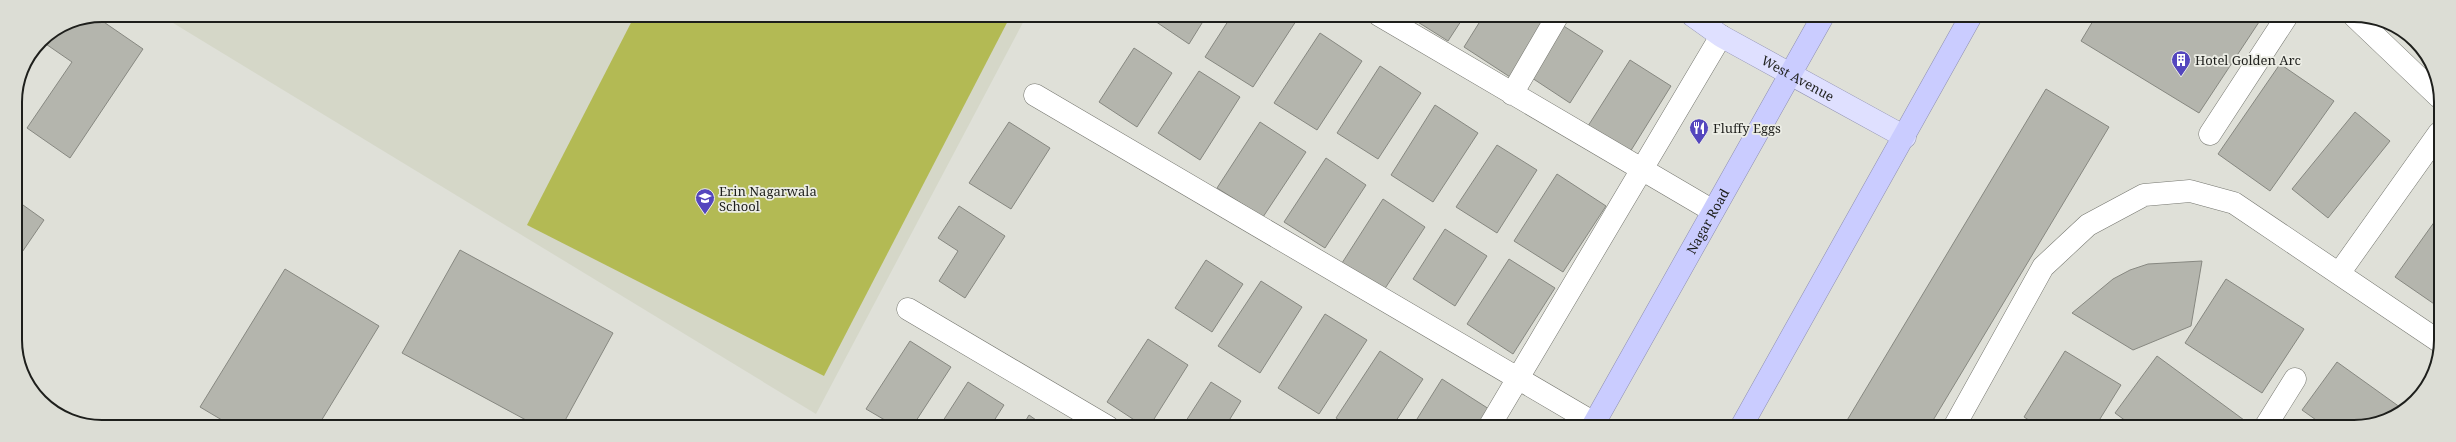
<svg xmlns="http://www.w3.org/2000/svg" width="2456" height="442" font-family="'Noto Serif',serif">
  <rect width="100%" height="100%" fill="#dfe0d8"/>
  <path fill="#d5d7c8" d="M160,15H1027L816,414Z"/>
  <path fill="#b3ba54" d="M635,15H1011L824,376L527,225Z"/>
  <path fill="#b4b5ad" stroke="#878881" d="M1146,15H1207L1189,44Z
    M1232,15H1294L1298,18L1253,87L1205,57Z
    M1415,15H1465L1448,41L1413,19Z
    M1484,15H1549L1510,77L1464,47Z
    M95,16L143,49L70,158L27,128L72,62L40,40L69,22Z
    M2096,16H2250L2259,22L2199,113L2081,41Z
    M1562,25L1603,51L1570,103L1529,76Z
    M1320,33L1362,61L1317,130L1274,103Z
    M1134,48L1172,73L1137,127L1099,102Z
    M1630,60L1671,86L1630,152L1588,126Z
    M2280,64L2334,101L2270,191L2218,154Z
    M1380,66L1421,93L1378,159L1337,133Z
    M1199,71L1240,97L1200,160L1158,133Z
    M2046,89L2109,127L1929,427H1843Z
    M1435,105L1478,133L1433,202L1391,175Z
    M2355,112L2390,141L2328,218L2292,189Z
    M1009,122L1050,148L1011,209L969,183Z
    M1260,122L1306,152L1263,217L1217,188Z
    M1497,145L1537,170L1497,233L1456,207Z
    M1326,158L1366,185L1325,248L1284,222Z
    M1557,174L1606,206L1563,272L1514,241Z
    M1383,199L1425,227L1384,290L1342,263Z
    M16,200L44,220L16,261Z
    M959,206L1005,236L965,298L939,281L958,251L938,238Z
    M2440,214V308L2395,277Z
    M1445,229L1487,256L1455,306L1413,279Z
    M460,250L613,333L562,426H537L402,353Z
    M1509,259L1555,288L1513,354L1467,324Z
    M1206,260L1243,284L1212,332L1175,308Z
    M2202,261L2191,326L2133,350L2072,313L2113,279L2130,270L2148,264Z
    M285,269L379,326L318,426H232L200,407Z
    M2226,279L2304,329L2262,393L2185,343Z
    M1261,281L1302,307L1260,373L1218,346Z
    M1325,314L1367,340L1319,414L1278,388Z
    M1148,339L1188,365L1149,427H1145L1107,402Z
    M910,341L951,367L912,427L895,426L866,409Z
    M1380,351L1423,379L1392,427H1350L1336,418Z
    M2065,351L2121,385L2095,427H2040L2024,417Z
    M2157,356L2244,420L2239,427H2134L2115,413Z
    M2337,362L2404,410L2382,422L2355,427H2326L2302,410Z
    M1442,379L1489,409L1477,427H1412Z
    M968,382L1004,405L990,427H939Z
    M1211,382L1241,401L1225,427H1182Z
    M1029,415L1046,427H1022Z"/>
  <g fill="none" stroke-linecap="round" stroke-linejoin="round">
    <g stroke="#75766f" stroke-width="23">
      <path id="minor" d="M1379,15L1713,211
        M2354,16L2439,97
        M1512,94L1558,15
        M1035,95L1594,423
        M2210,134L2287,16
        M2340,272L2439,133
        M908,309L1108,427
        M1489,427L1721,36
        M1954,427L2043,267L2088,225L2144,195L2190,191L2234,203L2440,342
        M2265,427L2295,379"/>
    </g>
    <g stroke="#8e8fb0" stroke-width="23">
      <g id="major">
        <path id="s1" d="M1693,16L1721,36L1905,137"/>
      </g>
    </g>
    <g stroke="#8e8fb0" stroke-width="23">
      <g id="highway">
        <path id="s2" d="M1592,427L1823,16"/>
        <path d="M1741,427L1971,16"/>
      </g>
    </g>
    <use href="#minor" stroke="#fff" stroke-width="22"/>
    <use href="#major" stroke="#dfe0ff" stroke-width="22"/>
    <use href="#highway" stroke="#caccff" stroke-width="22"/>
  </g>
  <defs>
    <g id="building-pin" transform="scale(1)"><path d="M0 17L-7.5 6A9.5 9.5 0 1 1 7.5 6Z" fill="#5446be" stroke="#ecede5"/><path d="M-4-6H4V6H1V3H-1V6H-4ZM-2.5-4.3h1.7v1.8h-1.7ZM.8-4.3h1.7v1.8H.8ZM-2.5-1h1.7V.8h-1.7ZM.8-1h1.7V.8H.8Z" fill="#fff"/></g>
    <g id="restaurant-pin" transform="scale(1)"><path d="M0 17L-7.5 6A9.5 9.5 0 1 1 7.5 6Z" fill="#5446be" stroke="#ecede5"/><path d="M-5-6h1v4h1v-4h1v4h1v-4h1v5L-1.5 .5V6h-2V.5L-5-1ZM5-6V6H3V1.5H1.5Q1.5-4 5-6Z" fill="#fff"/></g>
    <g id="school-pin" transform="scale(1)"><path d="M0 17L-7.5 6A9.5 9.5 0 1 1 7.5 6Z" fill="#5446be" stroke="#ecede5"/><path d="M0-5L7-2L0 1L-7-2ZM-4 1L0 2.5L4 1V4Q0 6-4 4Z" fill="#fff"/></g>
  </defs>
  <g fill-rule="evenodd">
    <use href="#building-pin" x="2181" y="60"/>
    <use href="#restaurant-pin" x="1699" y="128"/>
    <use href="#school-pin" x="705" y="198"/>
  </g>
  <g text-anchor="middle" stroke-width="3.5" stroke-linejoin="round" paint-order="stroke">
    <g font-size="13" fill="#1e1f1c" stroke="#ecede5" text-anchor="start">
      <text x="2195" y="65">Hotel Golden Arc</text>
      <text x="1713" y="133">Fluffy Eggs</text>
      <text x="719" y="196">Erin Nagarwala<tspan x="719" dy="15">School</tspan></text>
    </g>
    <g font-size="13" fill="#1e1f1c" stroke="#ecede5">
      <text dy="5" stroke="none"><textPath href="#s1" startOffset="122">West Avenue</textPath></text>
      <text dy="5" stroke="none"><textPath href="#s2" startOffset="236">Nagar Road</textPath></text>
    </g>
  </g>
  <path d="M0 0H2456V442H0ZM102 22H2354A80 80 0 0 1 2434 102V340A80 80 0 0 1 2354 420H102A80 80 0 0 1 22 340V102A80 80 0 0 1 102 22Z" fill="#dcddd5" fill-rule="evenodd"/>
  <path fill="none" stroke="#1e1f1c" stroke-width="2" d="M102 22H2354A80 80 0 0 1 2434 102V340A80 80 0 0 1 2354 420H102A80 80 0 0 1 22 340V102A80 80 0 0 1 102 22Z"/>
</svg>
